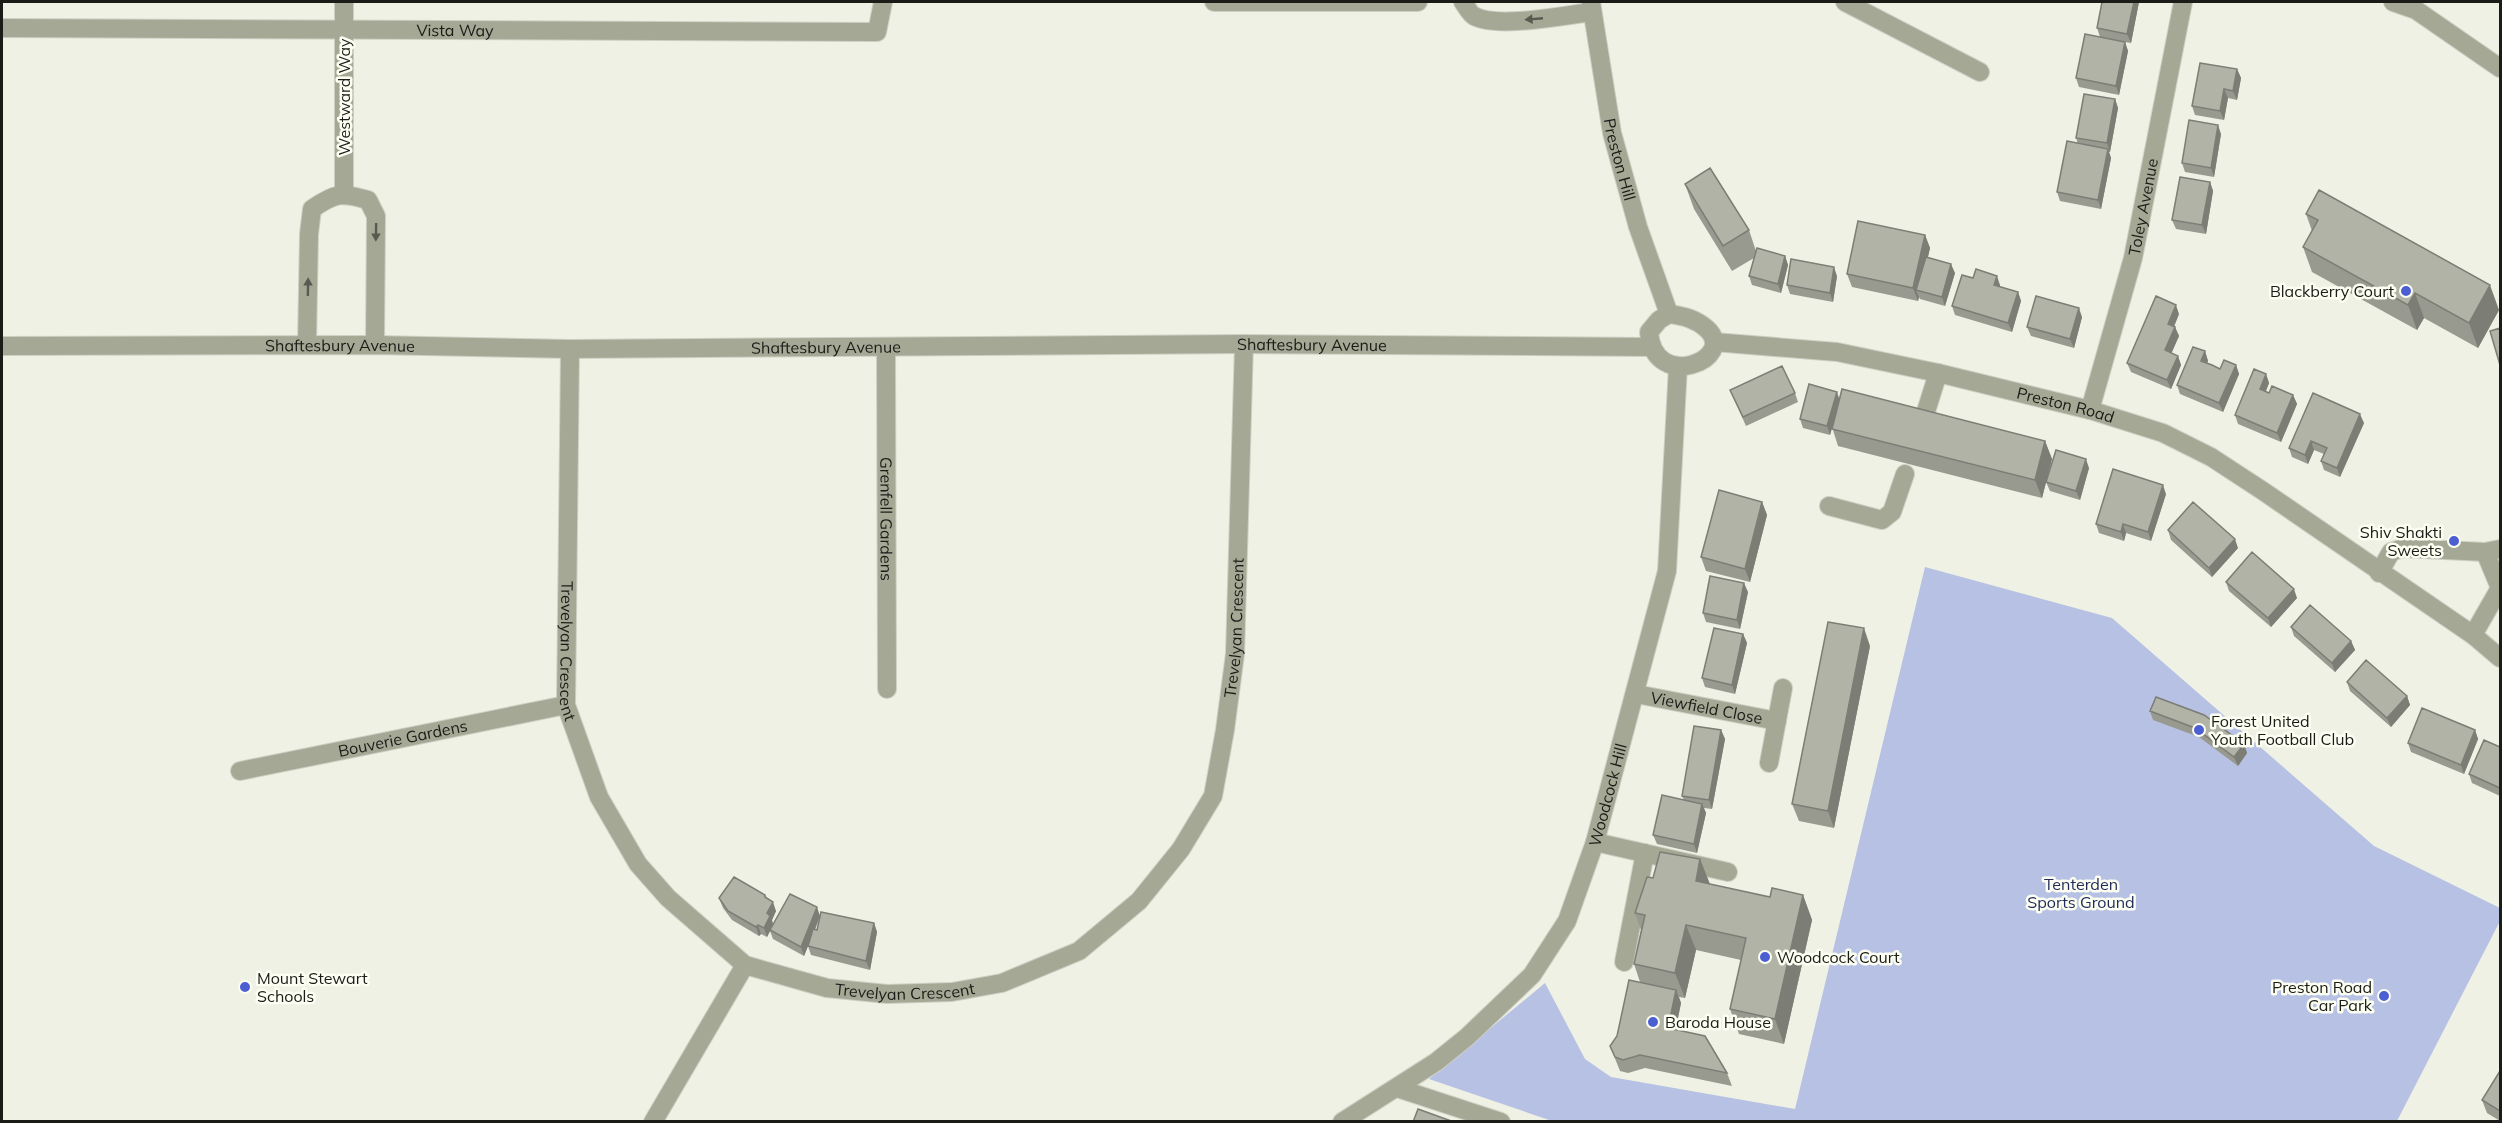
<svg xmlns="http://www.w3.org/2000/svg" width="2502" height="1123" font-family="Mulish,sans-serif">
  <rect width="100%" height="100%" fill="#eff1e4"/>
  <path fill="#b6c1e3" d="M1925,567L2112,618L2374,846L2500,908V921L2397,1121L1555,1122L1429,1079L1545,983L1585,1059L1611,1077L1795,1109Z"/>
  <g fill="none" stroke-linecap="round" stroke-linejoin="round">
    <g stroke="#cdcfc3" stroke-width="20">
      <g id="minor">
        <path d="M1214,2H1418"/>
        <path d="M1463,2C1466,6 1470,14 1474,16C1498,29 1565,15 1592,12"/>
        <path id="s1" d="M1591,2L1612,133L1638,227L1669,314"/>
        <path d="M1845,2L1980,72"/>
        <path d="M2393,2L2416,10L2500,68"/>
        <path id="s2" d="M2,28L877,32L883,2"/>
        <path d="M344,193V2"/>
        <path d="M1669,314C1684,316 1696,319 1707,329C1739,358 1654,394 1649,332L1659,320Z"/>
        <path id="s3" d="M1714,342L1837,352L1938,373L2090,410L2163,433L2211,457L2263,491L2473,635L2500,658"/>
        <path d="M307,345L309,234L312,209C335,193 341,192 368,200L376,216L375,345"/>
        <path id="s4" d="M2,346L375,345L570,349L1244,344L1650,347"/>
        <path id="s5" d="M886,348L887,689"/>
        <path id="s6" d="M570,349L566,705L599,797L638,864L668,898L745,965L827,988L887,994L952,992L1002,983L1079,951L1139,901L1181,849L1213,796L1225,730L1235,654L1244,344"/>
        <path id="s7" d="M2090,410L2133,258L2183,2"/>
        <path d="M1923,421L1938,373"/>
        <path d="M1829,506L1882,520L1892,512L1905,474"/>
        <path d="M2485,552L2500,588"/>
        <path d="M2379,573L2391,552L2403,548L2485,552L2500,549"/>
        <path d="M2473,635L2500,588"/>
        <path id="s8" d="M1636,694L1777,721"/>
        <path d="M1769,763L1783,688"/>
        <path id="s9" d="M240,771L566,705"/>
        <path d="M1595,842L1728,872"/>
        <path d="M1624,962L1645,853"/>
        <path d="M1397,1088L1501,1122"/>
        <path d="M653,1122L745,965"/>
        <path id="s10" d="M1342,1122L1436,1062L1467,1037L1532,975L1567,921L1595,842L1667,571L1678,366"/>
      </g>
    </g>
    <use href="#minor" stroke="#a5a895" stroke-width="18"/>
  </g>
  <path fill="#989a90" d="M2139,2L2131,43L2125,42L2128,51L2119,95L2079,87L2076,78L2100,37L2097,28Z
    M2237,69L2241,78L2237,100L2228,98L2224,120L2195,115L2192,106Z
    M2115,99L2118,108L2110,152H2109L2111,158L2101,209L2060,201L2057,192L2078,144L2076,138Z
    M2221,134L2214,177L2185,172L2182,163Z
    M2210,182L2213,191L2206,234L2176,229L2172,220Z
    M1685,184L1749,230L1756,251L1785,256L1788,265L1781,293L1752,285L1749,276L1754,258L1732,271L1694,209Z
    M2306,214L2499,310L2478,348L2424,318L2417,330L2312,272L2303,247L2312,231Z
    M1925,235L1930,248L1928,257L1955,273L1945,306L1920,299L1919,297L1918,301L1852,287L1847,274Z
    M1837,276L1833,302L1790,294L1787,285Z
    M1973,278L2000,285L1999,287L2018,292L2021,301L2012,332L1955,315L1952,306Z
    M2179,314L2174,327H2175L2179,336L2171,353L2178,356L2181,365L2171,389L2131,372L2127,363Z
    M2082,317L2074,348L2031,336L2027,327Z
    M2205,351L2208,361L2207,363L2220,369L2236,365L2239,374L2223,412L2180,394L2177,385Z
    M2266,374L2269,383L2266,391L2269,393L2293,395L2297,404L2281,442L2238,424L2235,415Z
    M1730,390L1795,393L1798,402L1746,426Z
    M1839,400L2045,441L2052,459L2042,498L1838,446L1832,427L1830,435L1803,428L1800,419Z
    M2364,423L2340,477L2324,470L2321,461L2324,454L2314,450L2308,464L2292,457L2289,448Z
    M2089,468L2080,500L2050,491L2046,482Z
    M2166,494L2151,541L2126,533L2124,541L2099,533L2096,524Z
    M1762,502L1767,515L1750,582L1706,571L1701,557Z
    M2168,530L2238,548L2212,577L2171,540Z
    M2226,582L2297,598L2271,627L2229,591Z
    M1748,592L1740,629L1706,622L1703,613Z
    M2291,627L2351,641L2355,650L2335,672L2294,636Z
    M1743,634L1747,643L1735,694L1705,687L1702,678Z
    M1870,646L1834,828L1799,821L1792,804Z
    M2347,682L2407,696L2410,705L2391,727L2350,691Z
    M2150,711L2244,744L2247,753L2238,766L2199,737L2153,720Z
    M1721,730L1725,739L1712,809L1704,808L1706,813L1697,853L1657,844L1653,835L1684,800L1682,796Z
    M2475,730L2478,739L2464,774L2411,752L2408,743Z
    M2500,747V796L2472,783L2469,774Z
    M1700,859L1709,884L1770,897L1803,895L1812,920L1784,1044L1739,1034L1730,1009L1741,960L1696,950L1685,998L1679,997L1681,1003L1676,1029L1727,1073L1732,1086L1645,1068L1628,1073L1620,1071L1610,1046L1617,1036L1640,982L1634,964L1641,930L1635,913L1653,878Z
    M765,895L767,898L776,911L772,920L773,924L820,916L815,930H817L874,923L877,932L870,970L811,955L808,946L804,956L773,939L770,931L767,937L761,934L759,936L732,920L723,908L719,898Z
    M2500,1071V1121L2487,1113L2482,1100Z"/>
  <path fill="#7c7d75" d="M2134,2H2139L2131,43L2127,34Z
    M2125,42L2128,51L2119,95L2116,86Z
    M2237,69L2241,78L2237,100L2233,91Z
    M2224,89L2228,98L2224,120L2220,111Z
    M2115,99L2118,108L2110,152L2107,143Z
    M2218,125L2221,134L2214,177L2211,168Z
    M2108,149L2111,158L2101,209L2098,200Z
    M2210,182L2213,191L2206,234L2202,225Z
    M1925,235L1930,248L1920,291L1916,290L1919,297L1918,301L1913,288Z
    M1785,256L1788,265L1781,293L1778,284Z
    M1951,264L1955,273L1945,306L1942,297Z
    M1834,267L1837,276L1833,302L1830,293Z
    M1997,276L2000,285L1997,294L1994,285Z
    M2490,285L2499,310L2478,348L2469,323Z
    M2018,292L2021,301L2012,332L2008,323Z
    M2415,293L2424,318L2417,330L2408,305Z
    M2176,305L2179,314L2171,333L2168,324Z
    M2079,308L2082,317L2074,348L2070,339Z
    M2175,327L2179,336L2169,359L2165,350Z
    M2205,351L2208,361L2204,370L2201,361Z
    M2178,356L2181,365L2171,389L2167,380Z
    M2236,365L2239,374L2223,412L2219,403Z
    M2266,374L2269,383L2263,398L2260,389Z
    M1837,392L1840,401L1830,435L1827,426Z
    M2293,395L2297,404L2281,442L2277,433Z
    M2360,414L2364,423L2340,477L2337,468Z
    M2045,441L2052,459L2042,498L2035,480Z
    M2311,441L2314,450L2308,464L2305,455Z
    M2086,459L2089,468L2080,500L2076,491Z
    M2163,485L2166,494L2151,541L2148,532Z
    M1762,502L1767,515L1750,582L1745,569Z
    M2123,524L2126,533L2124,541L2121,532Z
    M2235,539L2238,548L2212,577L2209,568Z
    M1744,583L1748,592L1740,629L1737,620Z
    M2294,589L2297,598L2271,627L2268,618Z
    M1864,628L1870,646L1834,828L1828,811Z
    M1743,634L1747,643L1735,694L1732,685Z
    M2351,641L2355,650L2335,672L2332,663Z
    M2407,696L2410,705L2391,727L2387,718Z
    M1721,730L1725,739L1712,809L1709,800Z
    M2475,730L2478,739L2464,774L2461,765Z
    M2244,744L2247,753L2238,766L2234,757Z
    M1702,804L1706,813L1697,853L1694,844Z
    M1700,859L1710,884L1696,881Z
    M1803,895L1812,920L1784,1044L1775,1019Z
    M773,902L776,911L772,920L773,925L767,937L764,928L767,913Z
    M817,907L820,916L804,956L801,947Z
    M874,923L877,932L870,970L866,961Z
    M758,925L761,934L759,936L756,927Z
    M1686,925L1696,950L1685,998L1675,973Z
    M1676,990L1681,1003L1673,1041L1668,1028Z"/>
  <path fill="#b1b3a7" stroke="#7c7d75" stroke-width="1.5" d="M2102,2H2134L2127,34L2097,28Z
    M2085,34L2125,42L2116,86L2076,78Z
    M2200,63L2237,69L2233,91L2224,89L2220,111L2192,106Z
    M2084,94L2115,99L2107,143L2076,138Z
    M2189,120L2218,125L2211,168L2182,163Z
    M2067,141L2108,149L2098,200L2057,192Z
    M1710,168L1749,230L1723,246L1685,184Z
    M2180,177L2210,182L2202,225L2172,220Z
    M2319,190L2490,285L2469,323L2415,293L2408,305L2303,247L2318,220L2306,214Z
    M1858,221L1925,235L1913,288L1847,274Z
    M1757,248L1785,256L1778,284L1749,276Z
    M1926,257L1951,264L1942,297L1916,290Z
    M1791,259L1834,267L1830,293L1787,285Z
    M1976,269L1997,276L1994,285L2018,292L2008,323L1952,306L1962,275L1973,278Z
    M2036,296L2079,308L2070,339L2027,327Z
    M2156,296L2176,305L2168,324L2175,327L2165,350L2178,356L2167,380L2127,363Z
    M2500,328V365L2490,331Z
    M2193,347L2205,351L2201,361L2212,365L2220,369L2224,360L2236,365L2219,403L2177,385Z
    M1782,366L1795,393L1743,417L1730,390Z
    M2254,369L2266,374L2260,389L2269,393L2272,386L2293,395L2277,433L2235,415Z
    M1809,384L1837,392L1827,426L1800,419Z
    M1842,389L2045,441L2035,480L1832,429Z
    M2313,393L2360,414L2337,468L2321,461L2327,448L2311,441L2305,455L2289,448Z
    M2056,450L2086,459L2076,491L2046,482Z
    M2113,469L2163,485L2148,532L2123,524L2121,532L2096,524Z
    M1719,490L1762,502L1745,569L1701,557Z
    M2193,502L2235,539L2209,568L2168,530Z
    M2252,552L2294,589L2268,618L2226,582Z
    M1710,576L1744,583L1737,620L1703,613Z
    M2310,605L2351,641L2332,663L2291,627Z
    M1828,622L1864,628L1828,811L1792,804Z
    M1714,628L1743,634L1732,685L1702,678Z
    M2366,660L2407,696L2387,718L2347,682Z
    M2156,697L2204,715L2244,744L2234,757L2195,728L2150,711Z
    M2422,708L2475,730L2461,765L2408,743Z
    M1694,726L1721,730L1709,800L1682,796Z
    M2484,740L2500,747V788L2469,774Z
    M1662,795L1702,804L1694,844L1653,835Z
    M1660,852L1700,859L1696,881L1770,897L1772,888L1803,895L1775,1019L1730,1009L1746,938L1686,925L1675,973L1634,964L1645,915L1635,913L1647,877L1653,878Z
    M734,877L765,895V897L773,902L767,913L770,916L764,928L758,925L756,927L728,911L719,898Z
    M790,894L817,907L801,947L770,930Z
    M821,912L874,923L866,961L808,946L813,929L817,930Z
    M1629,980L1676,990L1668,1028L1705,1036L1727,1073L1640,1055L1623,1060L1615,1057L1610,1046L1617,1036Z
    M2500,1071V1111L2482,1100Z
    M1418,1109L1454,1122H1413Z"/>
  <defs><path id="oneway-solid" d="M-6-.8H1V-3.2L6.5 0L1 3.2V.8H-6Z" transform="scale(1.5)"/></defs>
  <g fill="#595a50">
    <use href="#oneway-solid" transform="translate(1534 19) rotate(175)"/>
    <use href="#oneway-solid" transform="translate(376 232) rotate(91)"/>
    <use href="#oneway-solid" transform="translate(308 287) rotate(-89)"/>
  </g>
  <g fill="#4b5fd3" stroke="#fcfef2" stroke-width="2">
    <circle cx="2406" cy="291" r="6"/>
    <circle cx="2454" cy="541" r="6"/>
    <circle cx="2199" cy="730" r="6"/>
    <circle cx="1765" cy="957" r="6"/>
    <circle cx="245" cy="987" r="6"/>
    <circle cx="2384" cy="996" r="6"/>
    <circle cx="1653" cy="1022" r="6"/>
  </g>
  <g text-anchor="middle" stroke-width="5" stroke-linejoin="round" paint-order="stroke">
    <g font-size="16" fill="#1b1b17" stroke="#fcfef2">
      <text dy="6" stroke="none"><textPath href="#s2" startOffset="453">Vista Way</textPath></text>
      <text transform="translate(344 97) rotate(-90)" y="6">Westward Way</text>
      <text dy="6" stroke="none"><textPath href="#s1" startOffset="160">Preston Hill</textPath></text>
      <text dy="6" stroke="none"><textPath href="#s7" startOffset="210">Toley Avenue</textPath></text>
      <text dy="6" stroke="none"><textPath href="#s4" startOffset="1310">Shaftesbury Avenue</textPath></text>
      <text dy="6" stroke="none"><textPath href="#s4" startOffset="338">Shaftesbury Avenue</textPath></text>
      <text dy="6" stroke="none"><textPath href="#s4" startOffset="824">Shaftesbury Avenue</textPath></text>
      <text dy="6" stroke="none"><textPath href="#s3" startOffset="358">Preston Road</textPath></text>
      <text dy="6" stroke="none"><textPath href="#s5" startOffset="171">Grenfell Gardens</textPath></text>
      <text dy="6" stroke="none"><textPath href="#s6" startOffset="1400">Trevelyan Crescent</textPath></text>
      <text dy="6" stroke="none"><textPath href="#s6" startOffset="302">Trevelyan Crescent</textPath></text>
      <text dy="6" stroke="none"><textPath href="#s8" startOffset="72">Viewfield Close</textPath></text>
      <text dy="6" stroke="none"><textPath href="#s9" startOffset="166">Bouverie Gardens</textPath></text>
      <text dy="6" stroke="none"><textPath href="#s10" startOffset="438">Woodcock Hill</textPath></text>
      <text dy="6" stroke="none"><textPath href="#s6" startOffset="842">Trevelyan Crescent</textPath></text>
    </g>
    <g font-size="16" fill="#1b1b17" stroke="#fcfef2" text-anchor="start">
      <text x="2394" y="297" text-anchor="end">Blackberry Court</text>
      <text x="2442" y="538" text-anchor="end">Shiv Shakti<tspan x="2442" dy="18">Sweets</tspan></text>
      <text x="2211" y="727">Forest United<tspan x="2211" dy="18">Youth Football Club</tspan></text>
      <text x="1777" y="963">Woodcock Court</text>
      <text x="257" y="984">Mount Stewart<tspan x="257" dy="18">Schools</tspan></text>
      <text x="2372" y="993" text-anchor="end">Preston Road<tspan x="2372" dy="18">Car Park</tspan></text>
      <text x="1665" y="1028">Baroda House</text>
    </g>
    <g font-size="16" fill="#1f295a" stroke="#fcfef2">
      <text x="2081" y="890">Tenterden<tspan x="2081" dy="18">Sports Ground</tspan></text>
    </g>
  </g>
  <rect width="2502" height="1123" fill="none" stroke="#1b1b17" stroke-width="6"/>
</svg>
